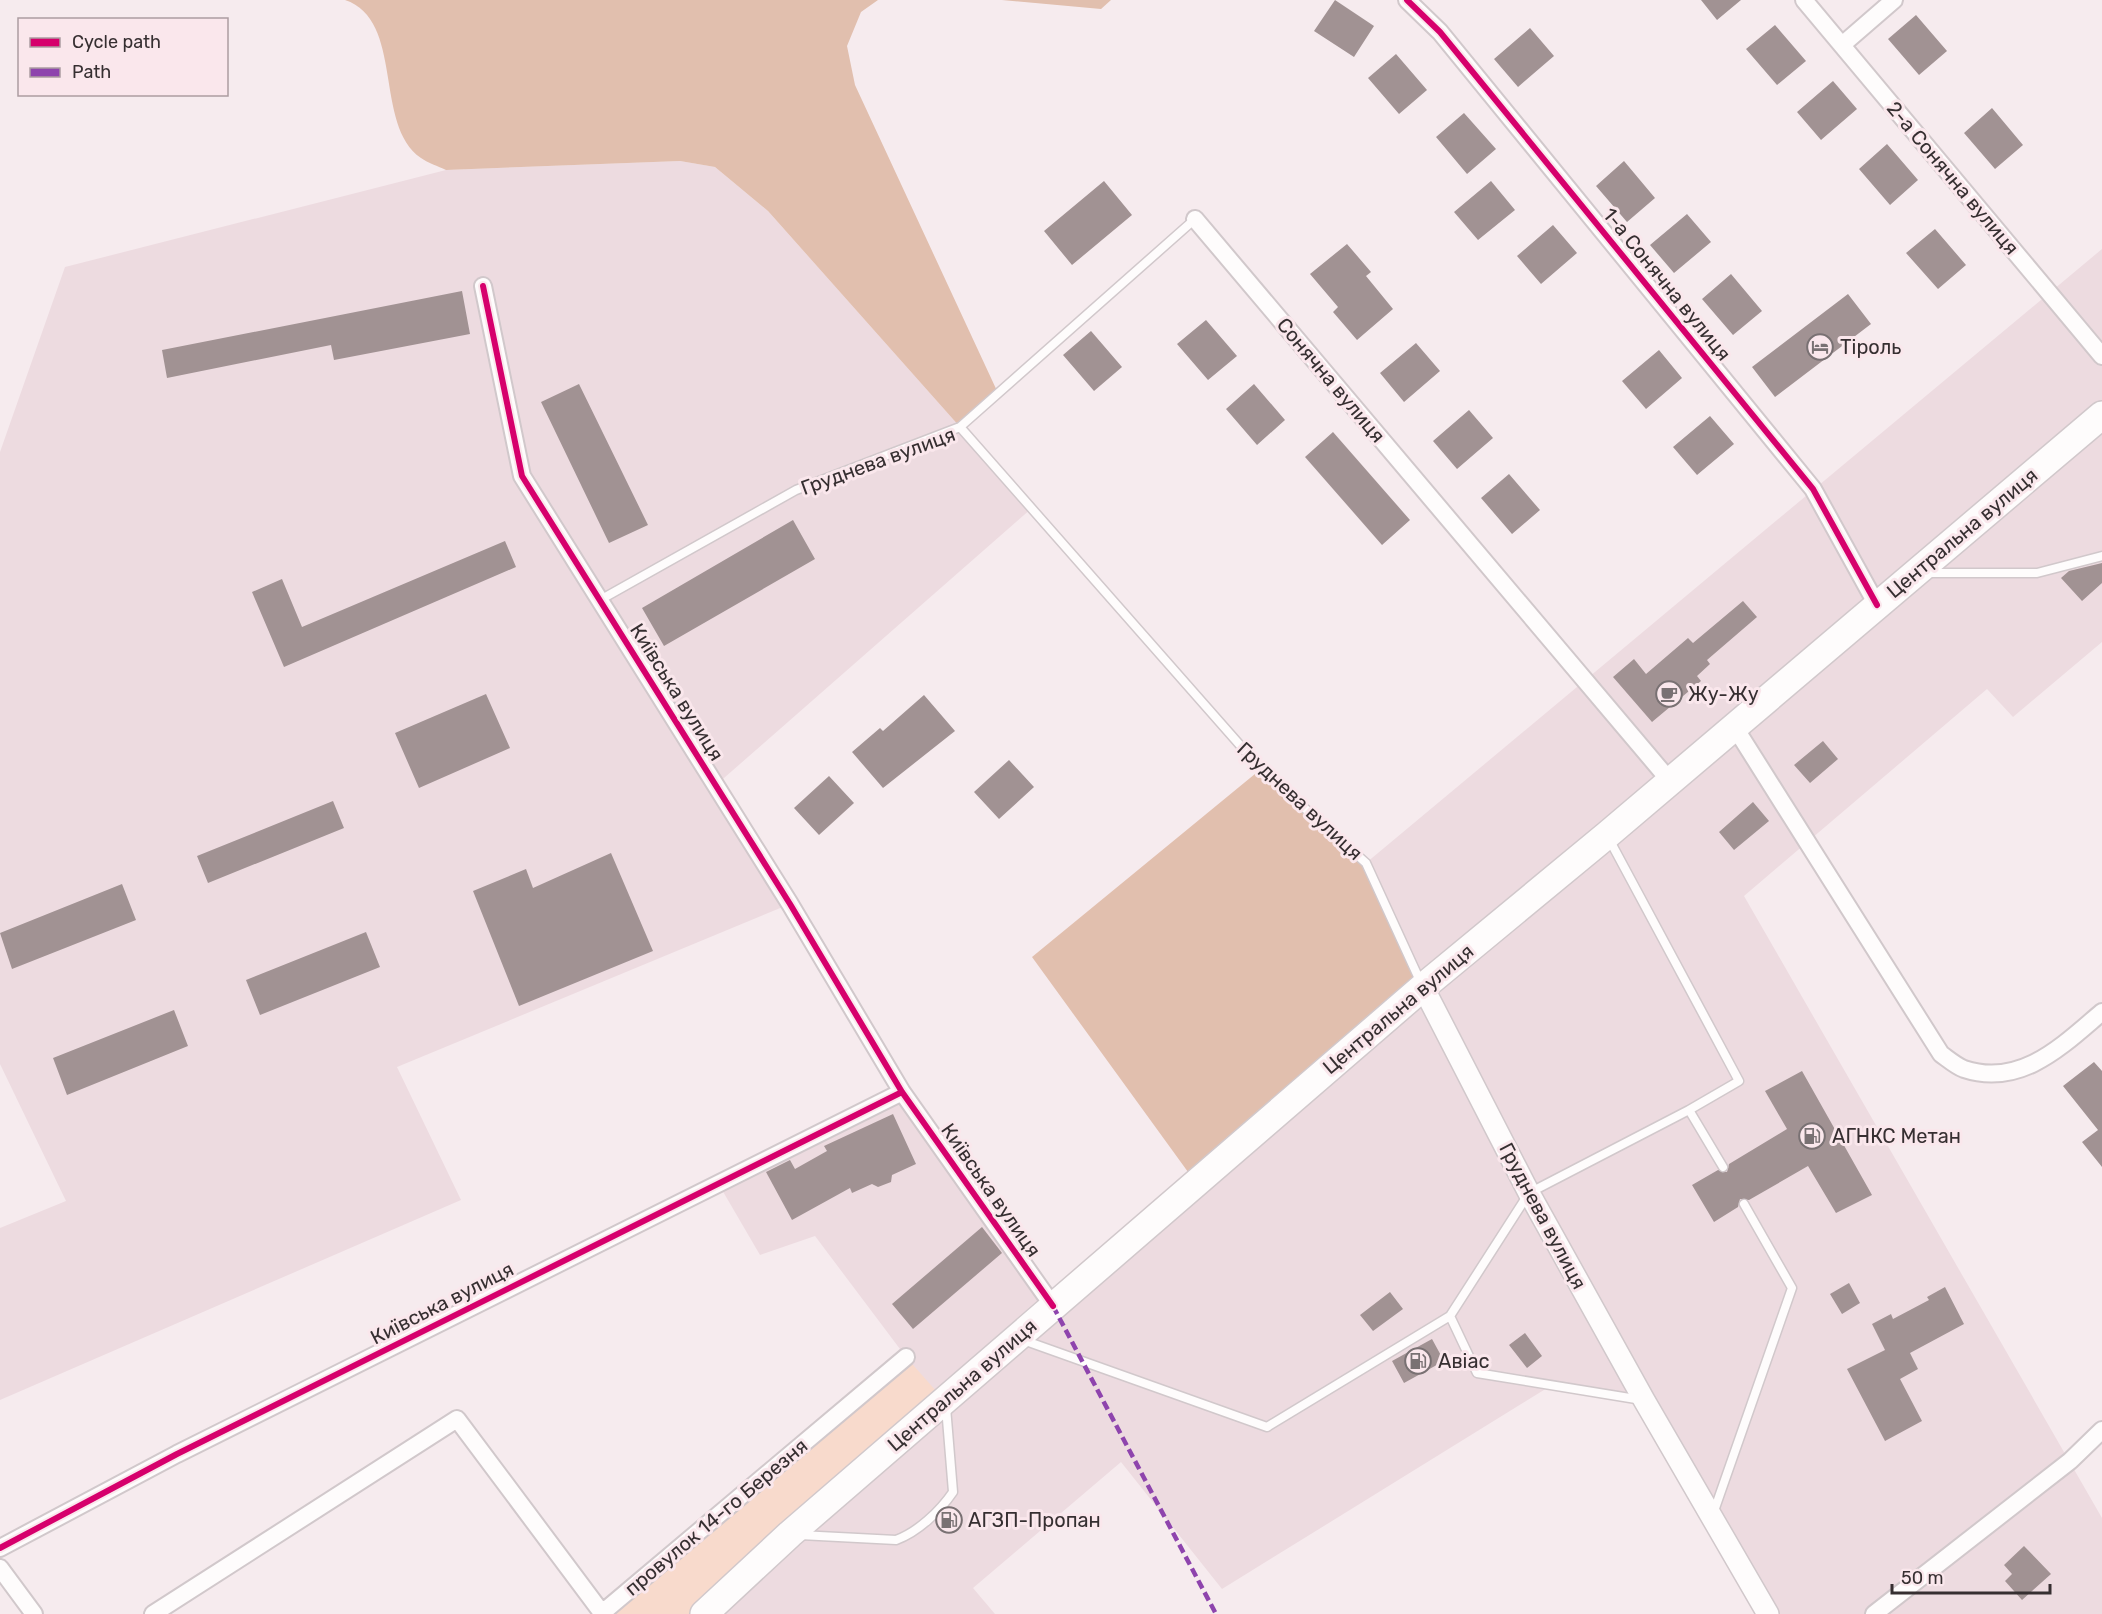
<svg xmlns="http://www.w3.org/2000/svg" width="2102" height="1614" font-family="Rubik,sans-serif">
  <rect width="100%" height="100%" fill="#f6ebee"/>
  <path fill="#eddbe0" d="M680,161L715,167L768,211L1032,508L716,785L790,904L397,1067L461,1200L0,1400V1228L66,1201L0,1064V452L65,267L446,170Z
    M2102,249V642L2013,717L1987,689L1744,896L2102,1518V1614H1768L1644,1400L1552,1385L1222,1589L1121,1462L973,1588L995,1614H708L906,1357L815,1236L760,1255L718,1183L902,1092L1054,1306L1423,987L1366,863Z"/>
  <path fill="#f8dacc" d="M906,1357L945,1401L704,1614H601Z"/>
  <path fill="#e1bfae" d="M345,0H878L861,12L847,46L855,85L998,393L960,427L768,211L715,167L680,161L446,170C438,166 428,163 421,158C373,125 405,20 345,0Z
    M1002,0H1111L1101,9Z
    M1261,769L1366,863L1423,987L1196,1183L1032,957Z"/>
  <path fill="#a19293" d="M1335,0L1374,26L1354,57L1314,31Z
    M1701,0H1741L1717,20Z
    M1916,15L1947,51L1919,75L1888,39Z
    M1775,25L1806,61L1777,85L1746,49Z
    M1530,28L1554,56L1518,87L1494,59Z
    M1396,54L1427,90L1399,114L1368,78Z
    M1833,81L1857,109L1821,140L1797,112Z
    M1992,108L2023,145L1995,169L1964,133Z
    M1464,113L1496,149L1467,174L1436,137Z
    M1887,144L1918,180L1890,205L1859,169Z
    M1624,161L1655,198L1627,222L1596,186Z
    M1104,181L1132,215L1072,265L1044,231Z
    M1491,181L1515,210L1478,240L1454,212Z
    M1687,214L1711,242L1674,273L1650,245Z
    M1553,225L1577,253L1541,284L1517,256Z
    M1935,229L1966,265L1938,289L1906,253Z
    M1347,244L1371,272L1366,276L1393,309L1357,340L1333,312L1338,307L1310,274Z
    M1731,274L1762,311L1733,335L1702,299Z
    M462,291L470,334L334,360L331,345L167,378L162,350Z
    M1848,294L1871,324L1775,397L1752,367Z
    M1206,320L1237,356L1208,380L1177,344Z
    M1091,331L1122,367L1094,391L1063,355Z
    M1416,343L1440,371L1404,402L1380,373Z
    M1659,350L1682,378L1646,409L1622,381Z
    M579,384L648,525L609,543L541,402Z
    M1254,384L1285,420L1257,445L1226,409Z
    M1469,410L1493,438L1457,469L1433,441Z
    M1710,416L1734,444L1697,475L1673,447Z
    M1333,432L1410,520L1382,545L1305,457Z
    M1509,474L1540,510L1512,534L1481,498Z
    M793,520L815,559L664,646L642,608Z
    M505,541L516,567L284,667L252,592L282,579L302,627Z
    M2102,563V583L2082,601L2061,578L2069,571Z
    M1743,601L1757,617L1707,660L1710,664L1697,676L1701,681L1652,722L1613,677L1634,659L1646,674L1688,638L1693,643Z
    M486,694L510,748L419,788L395,733Z
    M924,695L955,731L883,788L852,752L880,728L883,731Z
    M1823,741L1838,759L1810,783L1794,765Z
    M1009,760L1034,787L999,819L974,792Z
    M829,776L854,803L819,835L794,808Z
    M333,801L344,828L208,883L197,856Z
    M1753,802L1769,821L1734,850L1719,832Z
    M611,853L653,951L519,1006L473,891L526,869L533,888Z
    M122,884L136,920L12,969L0,933Z
    M366,932L380,967L260,1015L246,980Z
    M174,1010L188,1046L67,1095L53,1058Z
    M2094,1062L2102,1071V1167L2082,1142L2098,1130L2063,1086Z
    M1802,1071L1872,1195L1836,1213L1808,1166L1749,1200L1740,1199L1738,1207L1714,1222L1692,1185L1718,1170L1727,1172L1729,1164L1787,1129L1765,1091Z
    M893,1114L916,1164L892,1175L891,1182L878,1187L872,1184L852,1193L850,1188L792,1220L766,1172L790,1160L795,1169L827,1151L824,1146Z
    M982,1227L1002,1253L913,1329L892,1304Z
    M1849,1283L1860,1303L1842,1314L1830,1294Z
    M1945,1287L1964,1324L1910,1353L1918,1369L1900,1379L1922,1421L1885,1441L1847,1369L1885,1350L1872,1324L1891,1314L1893,1319L1929,1300L1927,1297Z
    M1390,1292L1403,1309L1373,1331L1360,1315Z
    M1525,1333L1542,1356L1527,1368L1509,1345Z
    M1432,1339L1444,1361L1404,1383L1392,1361Z
    M2024,1546L2051,1574L2022,1600L2005,1581L2012,1574L2004,1565Z"/>
  <g fill="none" stroke-linecap="round" stroke-linejoin="round">
    <g stroke="#d1c8cb" stroke-width="11">
      <path id="service" d="M960,427L1195,219
        M1928,573H2037L2102,556
        M600,600L796,490L960,427L1261,769L1366,863L1421,983
        M1609,839L1739,1081L1689,1110
        M1450,1316L1477,1373L1642,1400
        M1023,1340L1267,1427L1450,1316L1529,1193L1689,1110L1723,1167
        M1713,1514L1792,1288L1744,1204
        M800,1535L896,1540C918,1532 940,1511 953,1492L946,1407"/>
    </g>
    <g stroke="#d1c8cb" stroke-width="20">
      <path id="minor" d="M1407,0L1440,32L1813,489L1877,605
        M1804,0L2102,356
        M1842,45L1894,0
        M1195,219L1670,781
        M483,286L522,476L790,904L902,1092L1053,1306
        M1734,726L1941,1054C1948,1059 1956,1066 1964,1069C2021,1088 2063,1045 2102,1012
        M0,1548L177,1454L902,1092
        M0,1568L34,1614
        M153,1614L457,1419L602,1613L906,1357
        M1874,1614L2070,1461L2102,1430"/>
    </g>
    <g stroke="#d1c8cb" stroke-width="24">
      <path id="tertiary" d="M1423,987L1529,1193L1644,1400L1768,1614"/>
    </g>
    <g stroke="#d1c8cb" stroke-width="30">
      <path id="trunk" d="M704,1614L790,1534L1423,987L1607,835L2102,415"/>
    </g>
    <use href="#service" stroke="#fefcfc" stroke-width="8"/>
    <use href="#minor" stroke="#fefcfc" stroke-width="16"/>
    <use href="#tertiary" stroke="#fefcfc" stroke-width="21"/>
    <use href="#trunk" stroke="#fefcfc" stroke-width="27"/>
    <path stroke="#8e44ad" stroke-width="4.5" stroke-dasharray="9 4.5" stroke-linecap="butt" d="M1053,1306L1216,1614"/>
    <g stroke="#fae7ec" stroke-width="10">
      <path id="cycleway" d="M1407,0L1440,32L1813,489L1877,605
        M483,286L522,476L790,904L902,1092L1053,1306
        M0,1548L177,1454L902,1092"/>
    </g>
    <use href="#cycleway" stroke="#d6006c" stroke-width="6"/>
  </g>
  <defs>
    <g id="hotel-ring" transform="scale(1.35)"><circle r="9.5" fill="#fae7ec" stroke="#797173" stroke-width="1.5"/><path d="M-6-4.5h1.5V1H6V5H4.5V3h-9V5H-6ZM-4 0a1.8 1.8 0 1 1 3.6 0ZM.5 0V-2.5h3Q6-2.5 6 0Z" fill="#797173"/></g>
    <g id="cafe-ring" transform="scale(1.35)"><circle r="9.5" fill="#fae7ec" stroke="#797173" stroke-width="1.5"/><path d="M-5.5-4.5H6V0H3Q3 3.5 0 3.5H-2.5Q-5.5 3.5-5.5 0ZM3-3.2v2h1.7v-2ZM-6 4.5H4V6H-6Z" fill="#797173"/></g>
    <g id="fuel-ring" transform="scale(1.35)"><circle r="9.5" fill="#fae7ec" stroke="#797173" stroke-width="1.5"/><path d="M-5.5-6h7V0h2V4h1.3V-2.5L3-4.5l.8-.8L6-3V5H2.5V1h-1V6h-7ZM-4.2-4.7v3.2H.2V-4.7Z" fill="#797173"/></g>
  </defs>
  <g fill-rule="evenodd">
    <use href="#hotel-ring" x="1820" y="347"/>
    <use href="#cafe-ring" x="1669" y="694"/>
    <use href="#fuel-ring" x="1812" y="1136"/>
    <use href="#fuel-ring" x="1418" y="1361"/>
    <use href="#fuel-ring" x="949" y="1520"/>
  </g>
  <g text-anchor="middle" stroke-width="6" stroke-linejoin="round" paint-order="stroke">
    <g font-size="20" fill="#362f31" stroke="#fae7ec">
      <text transform="translate(1953 178) rotate(50)" y="7">2-а Сонячна вулиця</text>
      <text transform="translate(1667 284) rotate(51)" y="7">1-а Сонячна вулиця</text>
      <text transform="translate(1331 380) rotate(50)" y="7">Сонячна вулиця</text>
      <text transform="translate(878 461) rotate(-20)" y="7">Груднева вулиця</text>
      <text transform="translate(1962 533) rotate(-40)" y="7">Центральна вулиця</text>
      <text transform="translate(677 692) rotate(58)" y="7">Київська вулиця</text>
      <text transform="translate(1300 801) rotate(43)" y="7">Груднева вулиця</text>
      <text transform="translate(1398 1009) rotate(-40)" y="7">Центральна вулиця</text>
      <text transform="translate(991 1190) rotate(55)" y="7">Київська вулиця</text>
      <text transform="translate(1543 1216) rotate(62)" y="7">Груднева вулиця</text>
      <text transform="translate(442 1303) rotate(-27)" y="7">Київська вулиця</text>
      <text transform="translate(962 1385) rotate(-41)" y="7">Центральна вулиця</text>
      <text transform="translate(716 1517) rotate(-40)" y="7">провулок 14-го Березня</text>
    </g>
    <g font-size="20" fill="#362f31" stroke="#fae7ec" text-anchor="start">
      <text x="1840" y="354">Тіроль</text>
      <text x="1688" y="701">Жу-Жу</text>
      <text x="1832" y="1143">АГНКС Метан</text>
      <text x="1438" y="1368">Авіас</text>
      <text x="968" y="1527">АГЗП-Пропан</text>
    </g>
  </g>
  <rect x="18" y="18" width="210" height="78" fill="#fae7ec" stroke="#ac9da1" stroke-width="1.5"/>
  <rect x="30" y="38" width="30" height="9" fill="#d6006c" stroke="#ac9da1" stroke-width="1.5"/>
  <text x="72" y="48" font-size="18" fill="#362f31">Cycle path</text>
  <rect x="30" y="68" width="30" height="9" fill="#8e44ad" stroke="#ac9da1" stroke-width="1.5"/>
  <text x="72" y="78" font-size="18" fill="#362f31">Path</text>
  <path d="M1892 1584v9h158v-9" fill="none" stroke="#362f31" stroke-width="3"/>
  <text x="1901" y="1584" font-size="18" fill="#362f31" stroke="#fae7ec" stroke-width="4.5" paint-order="stroke">50 m</text>
</svg>
